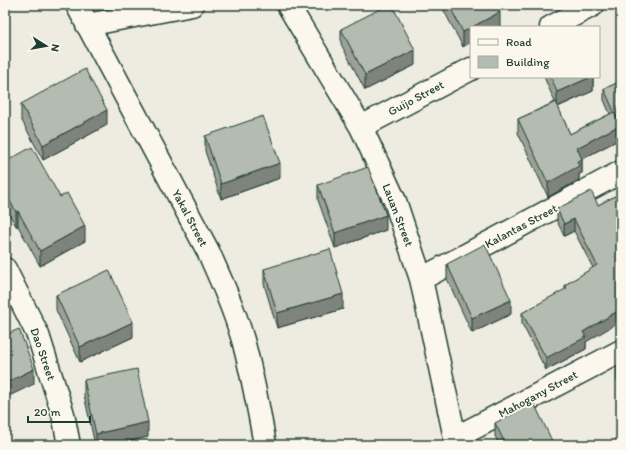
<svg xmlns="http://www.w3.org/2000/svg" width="626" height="450" font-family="Itim,sans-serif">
  <rect width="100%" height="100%" fill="#eeece1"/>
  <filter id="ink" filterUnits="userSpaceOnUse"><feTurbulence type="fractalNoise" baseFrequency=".025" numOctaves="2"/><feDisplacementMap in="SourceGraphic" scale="8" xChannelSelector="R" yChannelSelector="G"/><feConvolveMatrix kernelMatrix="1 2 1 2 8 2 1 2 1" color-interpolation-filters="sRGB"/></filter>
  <g filter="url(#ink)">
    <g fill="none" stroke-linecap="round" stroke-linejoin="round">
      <g stroke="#1f3d34" stroke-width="25">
        <path id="minor" d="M77,5L208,251C221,280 234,309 243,340C252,374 259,410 265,445
          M288,5L361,127L395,201L421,279L455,438V445
          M87,25L192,5
          M551,27L593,5
          M361,127L471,69
          M5,269L38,335L63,414L69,445
          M421,279L621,172
          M455,438L621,351"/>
      </g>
      <use href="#minor" stroke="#fbf7ec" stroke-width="22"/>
    </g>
    <path fill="#9ba197" stroke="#1f3d34" d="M441,5H497L500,27H471L463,47Z
      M621,11V28L618,23V12Z
      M341,29L415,65L365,90L341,44Z
      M544,77H593V91L558,107L570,134L610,114L604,100V89L621,81V138L620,136V139L582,159V173L579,174V180L548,197L518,133V119L555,102Z
      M21,104L107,125L43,160L21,119Z
      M205,136L280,178L221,199L205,151Z
      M5,162L85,241L40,266L18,226H16L5,207Z
      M318,185L386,230L335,248L318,200Z
      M621,193L586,342V349L546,370L522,324V313L565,290V285L593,268L574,231L564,236L557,221V209L598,205Z
      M447,264L511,314L472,333L447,279Z
      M264,269L343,309L277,328L264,284Z
      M56,295L133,337L80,362L56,310Z
      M621,365V387L617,380V367Z
      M84,380L148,437L112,445H95L84,395Z
      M495,423L554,445H499L495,436Z"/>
    <path fill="#7e837b" stroke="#1f3d34" d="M500,12V27H472Z
      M471,27V42L463,47V32Z
      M415,50V65L365,90V75Z
      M591,77H593V91L557,107V92Z
      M107,110V125L43,160V145Z
      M620,125V139L582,159V173L579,174V180L548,197V183L577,148Z
      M280,163V178L221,199V184Z
      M18,211V226H16V212Z
      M386,215V230L335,248V233Z
      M574,219V231L564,236V224Z
      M85,226V241L40,266V251Z
      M343,294V309L277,328V313Z
      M511,300V314L472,333V318Z
      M621,309V321L586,342V349L546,370V358L583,332Z
      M133,322V337L80,362V347Z
      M34,369V384L5,398V383Z
      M148,422V437L112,445H96V434Z"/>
    <path fill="#b4bbb0" stroke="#1f3d34" d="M388,5H392L415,50L365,75L341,29Z
      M449,5H497L500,12L463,32Z
      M621,11V17L618,12Z
      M85,69L107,110L43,145L21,104Z
      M551,77H591L557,92Z
      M621,81V127L604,89Z
      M556,102L570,134L614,112L620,125L577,148L582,159L577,161L579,166L548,183L518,119Z
      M263,116L280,163L221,184L205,136Z
      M32,147L60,197L67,193L85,226L40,251L18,211L16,212L5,192V162Z
      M368,167L386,215L335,233L318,185Z
      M591,191L598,205L621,193V309L583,332L586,337L546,358L522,313L567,288L565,285L597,265L574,219L564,224L557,209Z
      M485,244L511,300L472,318L447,264Z
      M330,249L343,294L277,313L264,269Z
      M109,270L133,322L80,347L56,295Z
      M19,329L34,369L5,383V335Z
      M621,365V373L617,367Z
      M137,369L148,422L96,434L84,380Z
      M534,403L554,445H506L495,423Z"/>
  </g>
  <g text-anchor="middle" stroke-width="4" stroke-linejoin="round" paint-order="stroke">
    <g font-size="12" fill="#1f3d34" stroke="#fbf7ec">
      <text transform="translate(416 98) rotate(-28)" y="4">Guijo Street</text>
      <text transform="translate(398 215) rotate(69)" y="4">Lauan Street</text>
      <text transform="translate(190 218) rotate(62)" y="4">Yakal Street</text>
      <text transform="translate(521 226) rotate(-28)" y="4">Kalantas Street</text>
      <text transform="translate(43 354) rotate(71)" y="4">Dao Street</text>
      <text transform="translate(538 394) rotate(-28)" y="4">Mahogany Street</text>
    </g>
  </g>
  <rect width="626" height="450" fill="none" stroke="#fbf7ec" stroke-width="20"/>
  <rect x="10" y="10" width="606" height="430" fill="none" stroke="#1f3d34" stroke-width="1.5" filter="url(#ink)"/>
  <rect x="470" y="26" width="130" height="52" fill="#fbf7ec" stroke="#a3ada2"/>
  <rect x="478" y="39" width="20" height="6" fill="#fbf7ec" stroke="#a3ada2"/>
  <text x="506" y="46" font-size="12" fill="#1f3d34">Road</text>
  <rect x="478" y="56" width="20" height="12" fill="#b4bbb0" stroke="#a3ada2"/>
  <text x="506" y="66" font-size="12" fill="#1f3d34">Building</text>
  <g transform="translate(46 46) rotate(101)" stroke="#fbf7ec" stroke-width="3" paint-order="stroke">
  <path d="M0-3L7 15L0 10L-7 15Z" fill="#1f3d34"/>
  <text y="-6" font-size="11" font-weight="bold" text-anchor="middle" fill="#1f3d34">N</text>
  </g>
  <path d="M28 416v6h62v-6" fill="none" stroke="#1f3d34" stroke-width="2"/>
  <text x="34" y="416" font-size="12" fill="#1f3d34" stroke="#fbf7ec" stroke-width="3" paint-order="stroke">20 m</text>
</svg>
